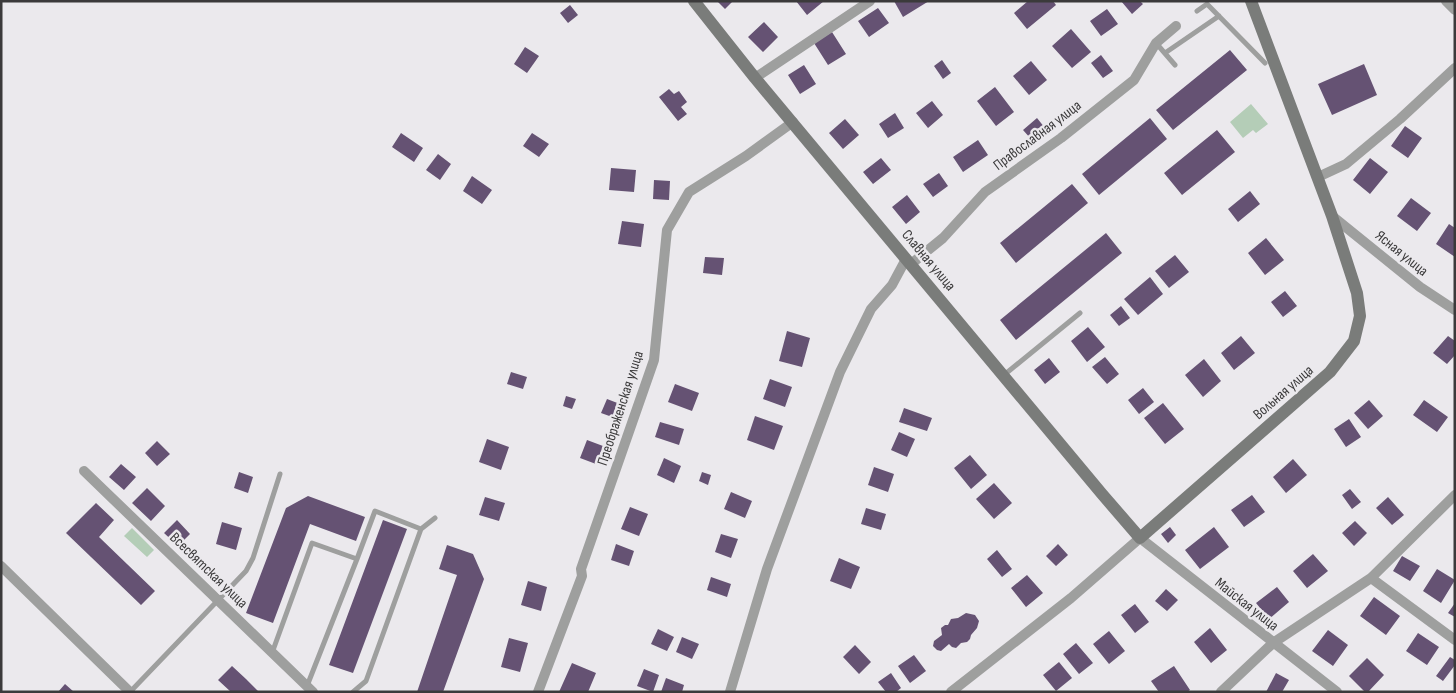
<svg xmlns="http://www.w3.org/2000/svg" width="1456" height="693" font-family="'Sofia Sans Condensed',sans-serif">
  <rect width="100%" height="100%" fill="#ebe9ed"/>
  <path fill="#b4cdb7" d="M1251,104L1268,124L1256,133L1253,130L1243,138L1230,122Z
    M132,528L154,550L147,557L124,536Z"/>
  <path fill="#655273" d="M717,1H733L725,9Z
    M796,1H824L807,15Z
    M894,1H929L903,17Z
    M1028,1H1053L1056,5L1027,29L1014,13Z
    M1121,1H1140L1143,4L1132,14Z
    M570,5L578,15L568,23L560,13Z
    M878,8L889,23L869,37L858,21Z
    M1107,9L1118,24L1101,36L1090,21Z
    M764,22L778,37L763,52L748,37Z
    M1071,29L1091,52L1072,68L1052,46Z
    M832,32L846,54L828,65L814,43Z
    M525,47L539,56L527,73L514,64Z
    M1230,50L1247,70L1173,130L1156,110Z
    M1101,55L1113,71L1103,78L1091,63Z
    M942,60L951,73L943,79L934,66Z
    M1031,61L1047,80L1029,95L1013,76Z
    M1364,64L1377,95L1332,115L1318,84Z
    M804,65L816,84L800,94L788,75Z
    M995,87L1014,112L996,126L977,101Z
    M669,89L674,94L679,91L687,102L681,107L687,114L678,121L659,97Z
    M932,101L943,115L928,128L916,113Z
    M895,113L904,128L888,138L879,124Z
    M1037,118L1045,128L1031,139L1023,130Z
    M1150,118L1167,139L1099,195L1082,174Z
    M845,119L859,135L843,149L829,133Z
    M1405,126L1422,138L1408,158L1391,146Z
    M1217,130L1235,152L1182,195L1164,173Z
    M401,133L423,148L414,162L392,147Z
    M532,133L549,144L539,157L523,146Z
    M978,140L988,155L963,172L953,157Z
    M438,154L451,164L440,180L426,170Z
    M881,158L891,170L873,184L863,172Z
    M1370,158L1388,172L1370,194L1353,180Z
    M611,168L636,170L634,192L609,190Z
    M939,173L948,186L933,197L923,184Z
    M472,176L492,190L482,204L463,191Z
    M654,180L670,181L669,200L653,199Z
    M1072,184L1088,203L1016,263L1000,243Z
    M1250,191L1260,204L1238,222L1228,209Z
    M907,195L920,212L906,224L892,207Z
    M1411,198L1431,213L1417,231L1397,216Z
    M622,221L644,224L641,247L618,244Z
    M1449,224L1455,228V257L1436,244Z
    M1106,233L1122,253L1016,340L1000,320Z
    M1266,238L1284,260L1265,275L1248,253Z
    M1175,255L1189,272L1169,288L1155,271Z
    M705,257L724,258L722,275L703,273Z
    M1150,277L1163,294L1138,315L1124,299Z
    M1285,291L1297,306L1283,317L1271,302Z
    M1121,306L1130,318L1119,326L1110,315Z
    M1088,327L1105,347L1087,362L1071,341Z
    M787,331L810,338L802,367L779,361Z
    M1241,336L1255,353L1234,370L1221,353Z
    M1448,336L1455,341V355L1447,364L1433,353Z
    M1105,357L1119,374L1107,384L1092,367Z
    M1049,358L1060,372L1045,384L1034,370Z
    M1204,359L1221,381L1203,397L1185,375Z
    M511,372L527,377L523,389L507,384Z
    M770,379L792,387L785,407L763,399Z
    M675,384L699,393L692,411L668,402Z
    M1143,388L1154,402L1139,414L1128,400Z
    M566,396L576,399L572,409L563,406Z
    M607,399L620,404L615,418L601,413Z
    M1369,400L1383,416L1368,429L1354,413Z
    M1424,400L1448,417L1437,432L1413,415Z
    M1163,403L1184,429L1165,444L1144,418Z
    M904,408L932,418L927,431L899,422Z
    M755,416L783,426L774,450L747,440Z
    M1349,419L1361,437L1346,447L1334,429Z
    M660,422L684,429L679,445L655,437Z
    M899,432L915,439L907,457L891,450Z
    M487,439L509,447L501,470L479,462Z
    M587,440L603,446L596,464L580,458Z
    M157,441L170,454L157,466L145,453Z
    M970,455L987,475L971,489L954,468Z
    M664,458L681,466L674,483L657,475Z
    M1293,459L1307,475L1286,493L1273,477Z
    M121,464L136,477L124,490L109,477Z
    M874,467L894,474L888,492L868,485Z
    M239,472L253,477L248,493L234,488Z
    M702,472L711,475L708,485L699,481Z
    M994,483L1012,503L994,519L976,499Z
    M147,488L165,506L151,521L132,503Z
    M1350,489L1361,502L1352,509L1342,495Z
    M731,492L752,501L745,518L724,509Z
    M1252,495L1265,512L1244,527L1231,510Z
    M308,496L365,517L356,541L310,524L273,623L246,613L286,508Z
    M485,497L505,503L499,521L479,515Z
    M1388,497L1404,515L1392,525L1376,508Z
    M96,503L114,520L99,537L155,591L141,605L66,533Z
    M630,507L648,514L639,536L621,529Z
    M866,508L886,514L881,530L861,524Z
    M177,520L190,534L178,546L164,533Z
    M383,520L407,529L353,673L329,665Z
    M1355,521L1367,533L1354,546L1342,533Z
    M222,522L242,528L236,550L216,544Z
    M1170,527L1176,535L1168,543L1161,534Z
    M1214,527L1229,547L1200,569L1185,550Z
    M721,534L738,539L731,558L715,552Z
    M616,544L634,551L629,566L611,560Z
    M1058,544L1068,555L1056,566L1046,556Z
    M447,545L473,554L484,579L443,692H417L457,575L439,569Z
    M997,550L1012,569L1002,577L987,559Z
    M1313,554L1328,571L1307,588L1293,571Z
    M1402,556L1420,566L1410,581L1393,571Z
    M839,558L860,567L851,589L830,581Z
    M1437,569L1455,580L1441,603L1423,591Z
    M1027,575L1043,593L1026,607L1011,588Z
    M711,577L731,584L727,597L707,590Z
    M528,581L547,587L541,611L521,605Z
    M1277,587L1289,602L1269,619L1256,603Z
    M1166,589L1178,600L1167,611L1155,601Z
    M1374,597L1400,616L1386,635L1360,616Z
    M1455,603V617L1448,613Z
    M1135,604L1149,622L1135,633L1121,615Z
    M966,613L975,615L979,621L977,628L971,635L970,639L967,642L961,643L956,648L952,647L949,644L941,651L937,650L933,646L934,641L942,635L941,628L945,625H948L951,619L958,618Z
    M1210,628L1227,650L1211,663L1194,642Z
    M658,629L674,637L667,651L651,644Z
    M1328,630L1348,645L1333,666L1312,651Z
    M1109,631L1125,651L1109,664L1093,644Z
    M1418,633L1439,647L1427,665L1406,651Z
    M682,637L699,644L692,659L676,652Z
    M509,638L528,643L520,672L501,667Z
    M1076,643L1093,663L1079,674L1063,654Z
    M855,645L871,662L859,674L843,657Z
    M914,655L926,671L910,683L898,666Z
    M1450,657L1455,660V665L1443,681L1436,676Z
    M1367,658L1384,675L1368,692H1365L1349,676Z
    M1059,662L1072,678L1056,691L1043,675Z
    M572,663L596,673L588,692H559Z
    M232,666L246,679L259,692H231L218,680Z
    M1174,666L1190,690L1187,692H1159L1151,681Z
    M644,669L659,675L653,692L637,686Z
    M891,673L901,688L896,692H886L878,682Z
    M1276,673L1289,680L1282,692H1266Z
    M666,678L684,685L682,692H661Z
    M65,684L74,692H58Z"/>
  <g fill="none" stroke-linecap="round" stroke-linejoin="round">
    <path stroke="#9e9f9e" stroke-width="5" d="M1197,11L1207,4L1265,63
      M1156,43L1175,65
      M1165,53L1219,16
      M1004,375L1080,313
      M357,559L375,511L421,529
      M272,653L312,543L357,559L307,686
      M130,692L246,571L253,558L280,474
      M353,692L366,681L421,529L435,518"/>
    <path stroke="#9e9f9e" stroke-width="10" d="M1446,1L1455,10
      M755,78L870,1
      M1318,177L1346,164L1400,119L1455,68
      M1332,216L1420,287L1455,310
      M911,264L943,238L985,192L1061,138L1134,80L1156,43L1176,26
      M84,471L313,692
      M1,566L130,692
      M1371,578L1455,640
      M538,692L582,576L581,569L654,360L667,230L689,192L746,156L793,122
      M730,692L767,569L840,372L871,309L892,285L906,259
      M951,692L1071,598L1140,538L1337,692
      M1221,692L1273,643L1371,578L1455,495"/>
    <path stroke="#7a7c7a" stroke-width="12" d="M694,1L755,78L1102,494L1140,538L1330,372L1354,341L1360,316L1357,293L1332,216L1251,1"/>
  </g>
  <g text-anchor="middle" stroke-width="5" stroke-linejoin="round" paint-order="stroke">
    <g font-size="15" fill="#3b3a3b" stroke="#ebe9ed">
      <text transform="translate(1037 135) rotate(-37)" y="5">Православная улица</text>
      <text transform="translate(1402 253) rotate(39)" y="5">Ясная улица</text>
      <text transform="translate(929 260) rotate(50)" y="5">Славная улица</text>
      <text transform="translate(1283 392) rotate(-41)" y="5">Вольная улица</text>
      <text transform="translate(620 408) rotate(-72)" y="5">Преображенская улица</text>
      <text transform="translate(209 570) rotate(44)" y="5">Всесвятская улица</text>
      <text transform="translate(1247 604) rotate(38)" y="5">Майская улица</text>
    </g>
  </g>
  <rect width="1456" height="693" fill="none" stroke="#3b3a3b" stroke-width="5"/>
</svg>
